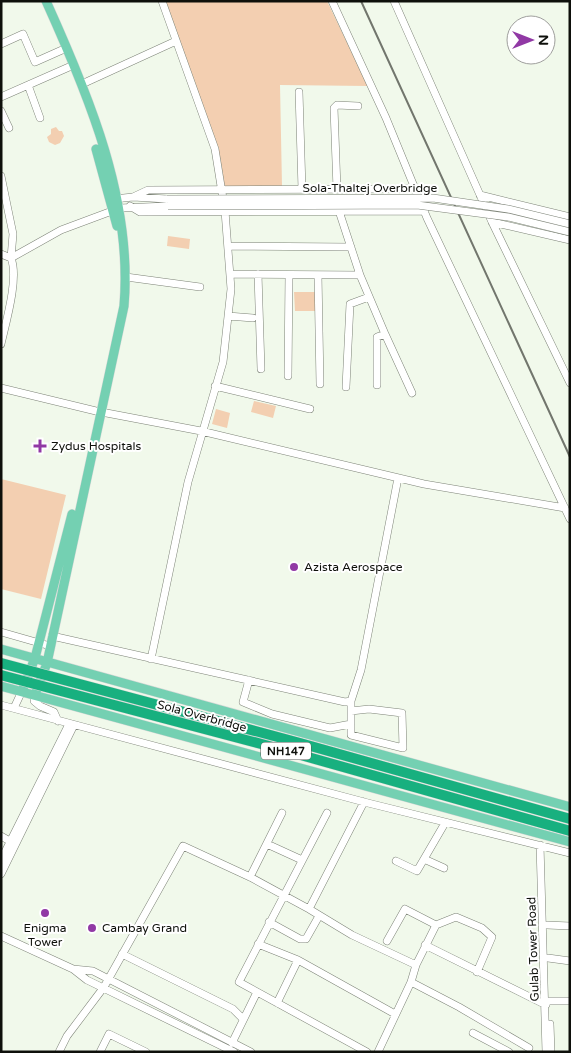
<svg xmlns="http://www.w3.org/2000/svg" width="571" height="1053" font-family="'Varela Round',sans-serif">
  <rect width="100%" height="100%" fill="#f1f9eb"/>
  <path fill="#f3cfb1" d="M164,1H327L368,86L280,85L282,186H223L216,149Z
    M56,127L59,131H62L64,136L60,143L55,145L49,142L47,137L51,134V129Z
    M168,236L190,239L189,249L167,246Z
    M294,292H315V311H295Z
    M254,401L276,406L273,418L251,412Z
    M216,409L230,413L227,428L212,424Z
    M1,479L66,495L41,599L1,589Z"/>
  <g fill="none" stroke-linecap="round" stroke-linejoin="round">
    <g stroke="#7d8377" stroke-width="8">
      <path id="minor" d="M332,1L386,118L427,218L570,519
        M394,1L492,222L570,383
        M1,44L23,34L35,62L62,50
        M82,84L176,41
        M28,85L40,118
        M299,92L302,189
        M1,97L69,67
        M1,111L9,128
        M1,176L13,234L11,258
        M337,189L334,108L337,105L358,106
        M480,195L570,217
        M133,197L148,190L398,189L415,187
        M114,199L133,197L167,199
        M130,206L140,212L425,211
        M339,211L360,275L385,334L377,337V385
        M492,222L570,240
        M228,246L351,247
        M1,254L11,258C19,278 6,322 1,344
        M11,258L61,230L120,208L168,206
        M230,274L360,275
        M258,274L261,369
        M318,275L320,384
        M126,277L200,287
        M228,316L253,318
        M385,334L412,393
        M288,376L289,275
        M215,386L310,409
        M346,387L350,304L369,297
        M1,388L96,411L201,431L424,484L565,508
        M1,632L50,646
        M52,636L345,702L351,701L361,670L398,478
        M151,659L188,482L223,362L231,289L225,211L215,149L162,1
        M35,695L34,701L40,706L54,712L58,721
        M243,702L272,714L330,728L351,724
        M246,703L243,702L249,680
        M1,705L368,803L570,853
        M14,708L22,691
        M351,711L369,709L402,713L403,748L351,735C351,724 351,713 351,701
        M364,802L309,909L352,935L416,965L411,982
        M327,813L239,982L367,1052
        M1,836L13,843
        M267,844L302,860
        M540,845L546,1052
        M424,859L444,868
        M1,860L69,724
        M396,861L417,871L445,823
        M1,874L74,725
        M250,877L282,813
        M269,922L300,939H306L319,916
        M547,925L570,926
        M1,936L73,969L87,980L234,1052
        M387,941L405,909L436,925
        M258,944L298,960
        M425,945L546,1005
        M122,954L233,1009L243,1019
        M548,958L570,961
        M416,965L436,925L456,917L482,928L492,937L477,972
        M73,969L93,971L251,1052
        M549,1001H570
        M277,1003L298,960L395,1014
        M550,1024L551,1052
        M473,1033L509,1052
        M232,1043L257,992
        M59,1052L67,1036L104,987L183,846L250,877L309,909
        M100,1052L109,1034L146,1052
        M378,1052L411,982L459,1007L529,1048"/>
    </g>
    <g stroke="#d8d9d8" stroke-width="10">
      <path id="major" d="M96,149L117,226
        M1,649L570,807
        M1,686L570,842
        M22,691L35,658L72,514
        M35,695L47,663L124,306C133,201 89,96 46,1"/>
    </g>
    <use href="#minor" stroke="#fff" stroke-width="7"/>
    <use href="#major" stroke="#74d0b2" stroke-width="9"/>
    <path stroke="#72766d" stroke-width="2" d="M361,1L570,457"/>
    <g stroke="#7d8377" stroke-width="8" stroke-linecap="butt">
      <path id="minor-bridge" d="M167,199L433,198L508,209L570,224
        M168,206L417,205L508,217L570,232"/>
    </g>
    <g stroke="#d8d9d8" stroke-width="11" stroke-linecap="butt">
      <path id="highway-bridge" d="M1,663L300,743L570,819
        M1,675L269,746L570,831"/>
    </g>
    <use href="#minor-bridge" stroke="#fff" stroke-width="7"/>
    <use href="#highway-bridge" stroke="#18b07f" stroke-width="10"/>
  </g>
  <g fill="#9139a5" stroke="#fff" stroke-width="2">
    <path d="M37.5 438.5h5v5h5v5h-5v5h-5v-5h-5v-5h5z"/>
    <circle cx="294" cy="567" r="5"/>
    <circle cx="45" cy="913" r="5"/>
    <circle cx="92" cy="928" r="5"/>
  </g>
  <g text-anchor="middle" stroke-width="4" stroke-linejoin="round" paint-order="stroke">
    <rect fill="#fff" stroke="#565854" stroke-width="1" x="261" y="742.5" width="50" height="17" rx="4"/>
    <g font-size="11" font-weight="bold" fill="#0e100b">
      <text x="286" y="755">NH147</text>
    </g>
    <g font-size="12" fill="#0e100b" stroke="#fff">
      <text x="370" y="192">Sola-Thaltej Overbridge</text>
      <text transform="translate(202 716) rotate(15)" y="4">Sola Overbridge</text>
      <text transform="translate(533 949) rotate(-92)" y="4">Gulab Tower Road</text>
    </g>
    <g font-size="12" fill="#0e100b" stroke="#fff" text-anchor="start">
      <text x="51" y="450">Zydus Hospitals</text>
      <text x="304" y="571">Azista Aerospace</text>
      <text x="45" y="932" text-anchor="middle">Enigma<tspan x="45" dy="14">Tower</tspan></text>
      <text x="102" y="932">Cambay Grand</text>
    </g>
  </g>
  <rect width="571" height="1053" fill="none" stroke="#0e100b" stroke-width="5"/>
  <g transform="translate(531 40) rotate(90)"><circle r="24" fill="#ffffff" stroke="#9f9f9d"/>
  <path d="M0-4L9 19L0 12L-9 19Z" fill="#9139a5"/>
  <text y="-8" font-size="14" font-weight="bold" text-anchor="middle" fill="#0e100b">N</text>
  </g>
</svg>
